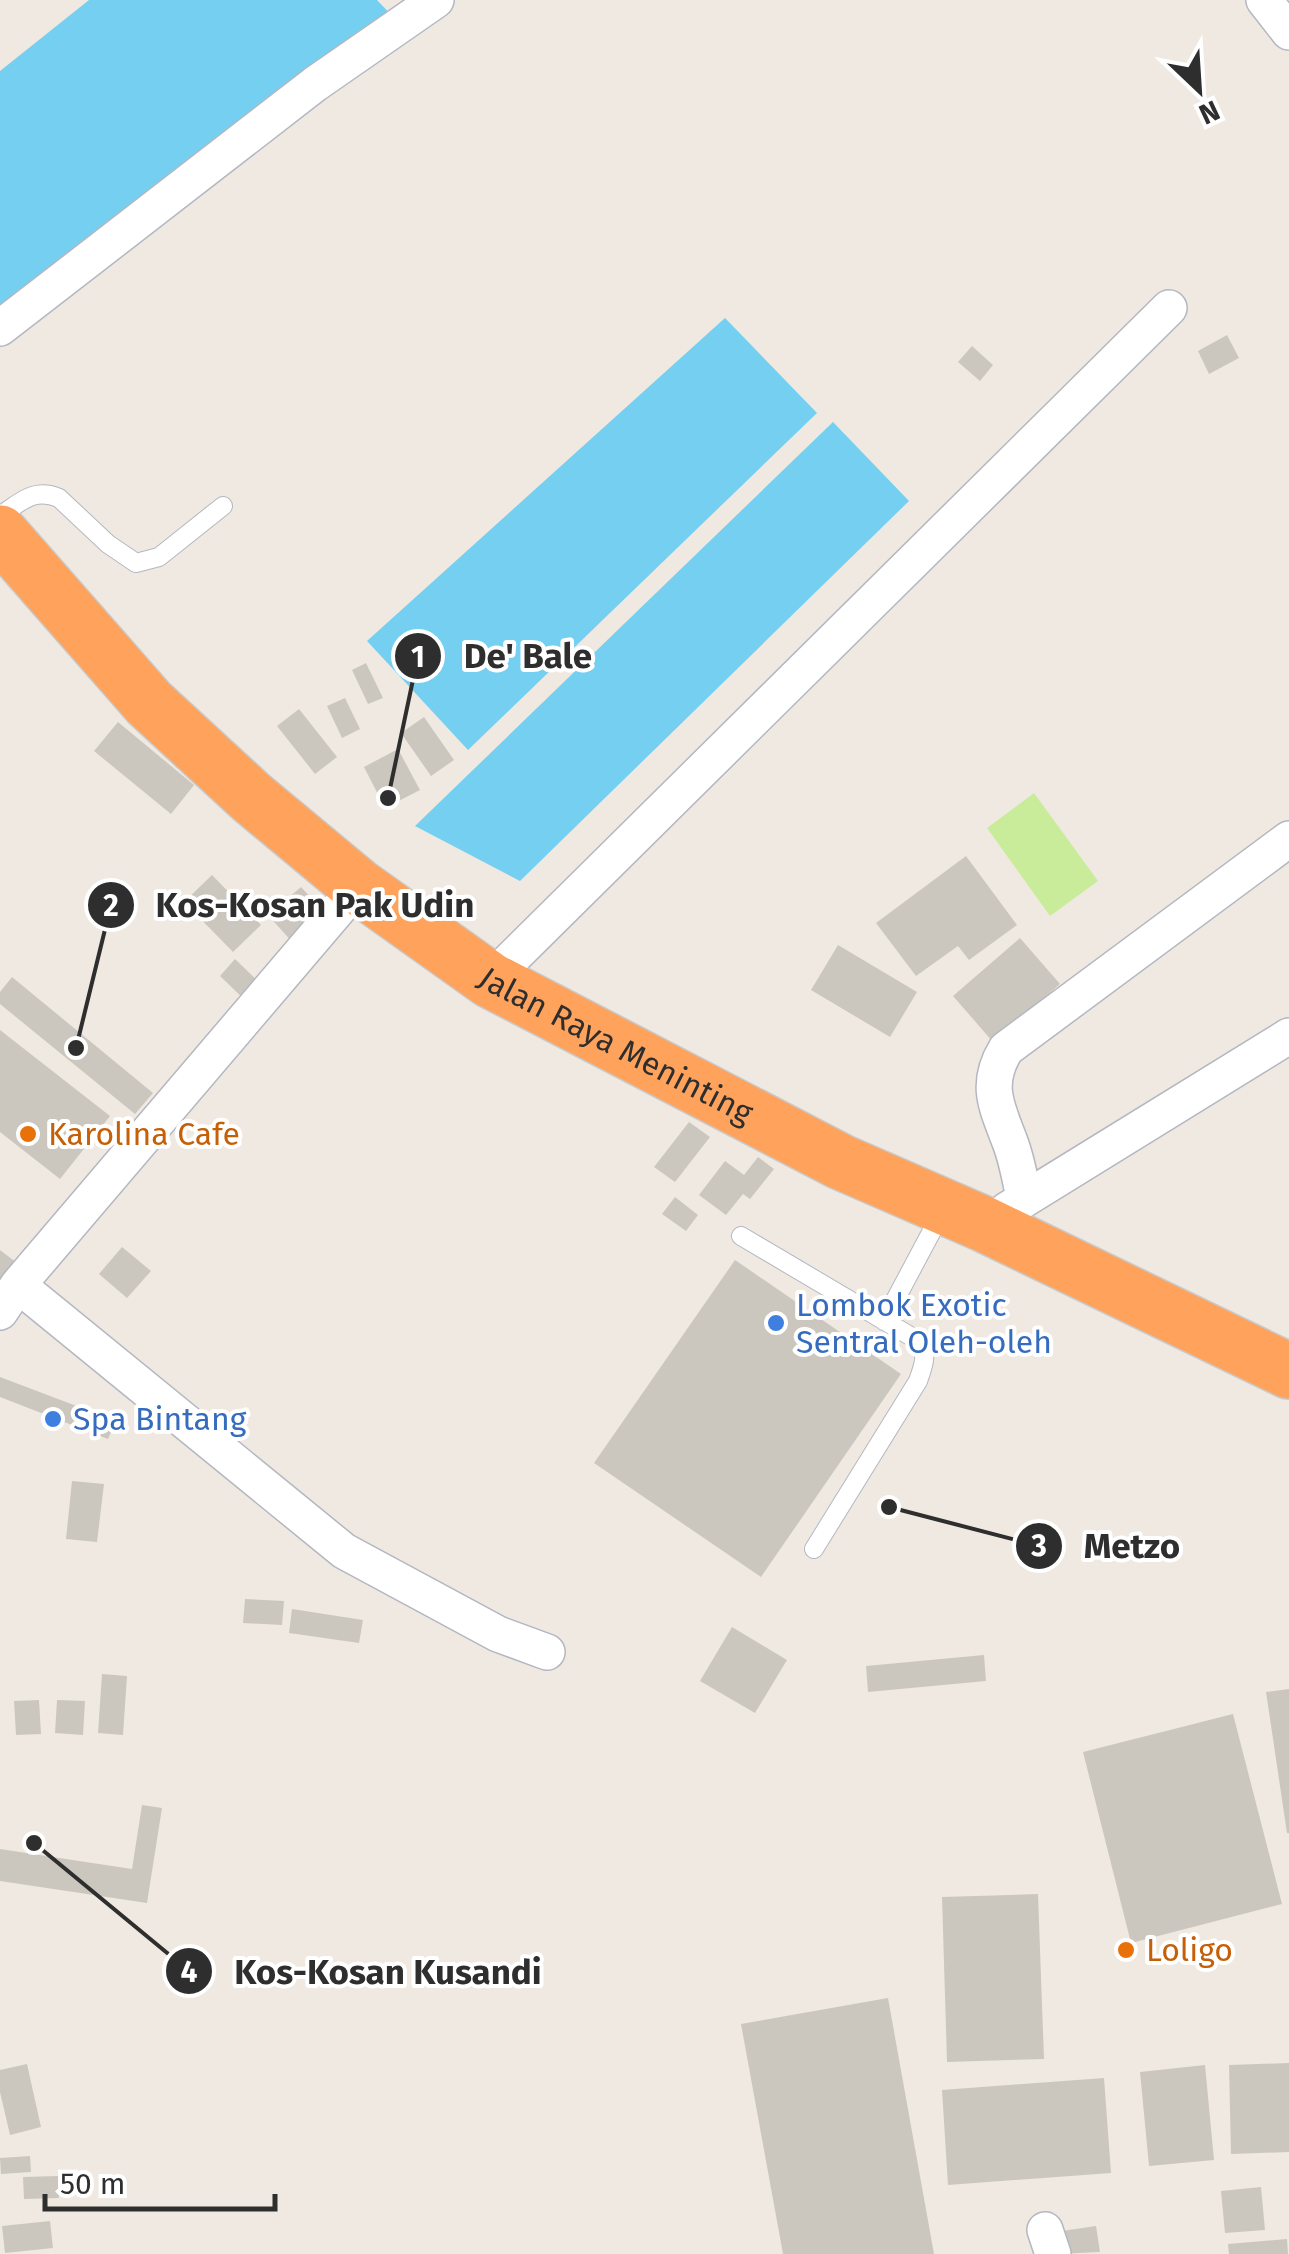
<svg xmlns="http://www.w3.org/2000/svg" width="1289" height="2254" font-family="'Fira Sans',sans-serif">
  <rect width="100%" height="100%" fill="#efe9e1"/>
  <path fill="#c9ec9a" d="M1034,793L1098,881L1050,916L987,828Z"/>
  <path fill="#75cff0" d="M89,0H377L398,22L0,326V71Z
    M725,318L817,413L468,750L367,641Z
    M833,422L909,501L520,881L415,826Z"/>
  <path fill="#cbc7bf" d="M1227,335L1239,358L1209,374L1198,351Z
    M972,346L993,365L980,381L958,362Z
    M366,663L383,698L368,704L352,670Z
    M345,698L360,729L342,738L327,706Z
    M299,709L337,757L315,774L277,726Z
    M424,717L454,760L431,776L401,733Z
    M118,722L194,785L171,814L94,751Z
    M398,749L420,790L385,808L364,767Z
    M966,856L1017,925L969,960L958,946L916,976L876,923Z
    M212,875L261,925L233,952L184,902Z
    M301,887L327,915L294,944L268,915Z
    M1020,938L1060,984L993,1042L953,996Z
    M838,945L917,992L890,1037L811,990Z
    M235,959L263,986L247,1002L220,976Z
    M12,977L153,1093L135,1114L0,1004V992Z
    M0,1030L110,1116L60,1179L0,1132Z
    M689,1122L710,1137L675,1182L654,1167Z
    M758,1157L774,1169L750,1199L743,1194L726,1215L699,1195L725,1161L744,1175Z
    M675,1197L698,1215L686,1231L662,1214Z
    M122,1247L151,1271L127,1298L99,1274Z
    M0,1250L17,1263L0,1284Z
    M735,1260L901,1374L761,1577L594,1463Z
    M0,1377L116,1421L108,1439L0,1397Z
    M72,1481L104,1484L97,1542L66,1539Z
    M245,1599L284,1601L282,1625L243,1623Z
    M292,1609L363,1620L359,1643L289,1633Z
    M732,1627L787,1660L755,1713L700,1681Z
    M984,1655L986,1681L868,1692L866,1666Z
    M102,1674L127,1676L123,1735L98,1733Z
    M1289,1689V1833H1287L1266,1692Z
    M39,1700L41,1734L16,1735L14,1701Z
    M57,1700L85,1701L83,1735L55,1733Z
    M1233,1714L1282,1904L1131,1943L1083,1752Z
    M142,1805L162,1808L147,1903L0,1881V1849L132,1869Z
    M1038,1894L1044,2059L947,2062L942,1897Z
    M888,1998L934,2254H783L741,2024Z
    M1289,2063V2152L1231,2154L1229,2065Z
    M27,2064L41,2127L10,2135L0,2092V2070Z
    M1205,2065L1214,2160L1149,2166L1140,2072Z
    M1104,2078L1111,2173L948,2185L942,2090Z
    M30,2156L31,2172L1,2174L0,2158Z
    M58,2176L59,2198L24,2199L23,2177Z
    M1261,2187L1265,2230L1225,2233L1221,2191Z
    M50,2221L53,2248L5,2253L2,2226Z
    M1096,2226L1100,2252L1058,2254L1055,2232Z
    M1287,2239L1288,2254H1229L1228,2244Z"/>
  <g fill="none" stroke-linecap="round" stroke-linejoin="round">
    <g stroke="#b4b7c1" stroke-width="20">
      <path id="lane" d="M0,516C19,503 34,487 59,498L108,544L136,563L159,557L223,506
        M741,1236L922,1343C927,1357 923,1367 918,1381L814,1549
        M884,1321L942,1212"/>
    </g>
    <g stroke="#b4b7c1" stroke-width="38">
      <path id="street" d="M1264,0L1289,32
        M0,328L315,84L436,0
        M490,980L1169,308
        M1024,1198C1020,1179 1017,1160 1010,1142C997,1107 984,1085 1006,1049L1289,839
        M1007,1210L1289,1036
        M18,1285L344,1551L498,1634L547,1652
        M0,1312L18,1285L358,886
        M1045,2230L1053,2254"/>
    </g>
    <g stroke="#c9c9c9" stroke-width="58">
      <g id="highway">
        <path id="s1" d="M0,533L149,703L251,797L358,886L490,980L841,1162L986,1225L1289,1371"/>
      </g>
    </g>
    <use href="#lane" stroke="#fff" stroke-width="18"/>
    <use href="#street" stroke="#fff" stroke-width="35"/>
    <use href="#highway" stroke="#ffa35c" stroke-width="55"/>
  </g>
  <g fill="#e8710a" stroke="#fff" stroke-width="4">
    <circle cx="28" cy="1134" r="10"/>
    <circle cx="1126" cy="1950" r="10"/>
  </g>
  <g fill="#3f7fe0" stroke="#fff" stroke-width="4">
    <circle cx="776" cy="1323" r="10"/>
    <circle cx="53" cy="1419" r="10"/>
  </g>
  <g text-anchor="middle" stroke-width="8" stroke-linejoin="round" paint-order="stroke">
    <g font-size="32" fill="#2e2e2e" stroke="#fff">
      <text dy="11" stroke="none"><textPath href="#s1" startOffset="808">Jalan Raya Meninting</textPath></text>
    </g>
    <g font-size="32" fill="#c56008" stroke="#fff" text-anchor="start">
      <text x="48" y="1145">Karolina Cafe</text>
      <text x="1146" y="1961">Loligo</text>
    </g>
    <g font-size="32" fill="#366cbe" stroke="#fff" text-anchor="start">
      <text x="796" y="1316">Lombok Exotic<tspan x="796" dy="37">Sentral Oleh-oleh</tspan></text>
      <text x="73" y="1430">Spa Bintang</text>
    </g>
  </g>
  <path fill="none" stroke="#2e2e2e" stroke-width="4" d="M388 798L418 656M76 1048L111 905M889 1507L1039 1546M34 1843L189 1971"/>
  <g fill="#2e2e2e" stroke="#fff" stroke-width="4">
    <circle cx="388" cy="798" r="10"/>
    <circle cx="76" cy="1048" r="10"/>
    <circle cx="889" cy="1507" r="10"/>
    <circle cx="34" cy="1843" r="10"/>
    <circle cx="418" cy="656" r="25"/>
    <circle cx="111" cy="905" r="25"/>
    <circle cx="1039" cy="1546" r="25"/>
    <circle cx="189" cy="1971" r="25"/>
  </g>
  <g font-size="30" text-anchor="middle" font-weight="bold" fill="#fff">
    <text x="418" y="667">1</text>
    <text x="111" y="916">2</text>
    <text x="1039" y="1556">3</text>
    <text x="189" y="1982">4</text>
  </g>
  <g font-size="35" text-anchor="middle" font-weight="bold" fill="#2e2e2e" stroke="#fff" stroke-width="8" stroke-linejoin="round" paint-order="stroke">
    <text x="528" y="668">De' Bale</text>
    <text x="315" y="917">Kos-Kosan Pak Udin</text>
    <text x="1132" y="1558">Metzo</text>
    <text x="388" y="1984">Kos-Kosan Kusandi</text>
  </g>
  <g transform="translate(1199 90) rotate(155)" stroke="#ffffff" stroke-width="8" paint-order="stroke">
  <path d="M0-8L18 38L0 25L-18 38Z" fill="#2e2e2e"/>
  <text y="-15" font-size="28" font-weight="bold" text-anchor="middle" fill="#2e2e2e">N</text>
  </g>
  <path d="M45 2194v15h230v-15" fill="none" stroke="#2e2e2e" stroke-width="5"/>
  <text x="60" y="2194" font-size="30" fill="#2e2e2e" stroke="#ffffff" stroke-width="8" paint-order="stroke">50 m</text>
</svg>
